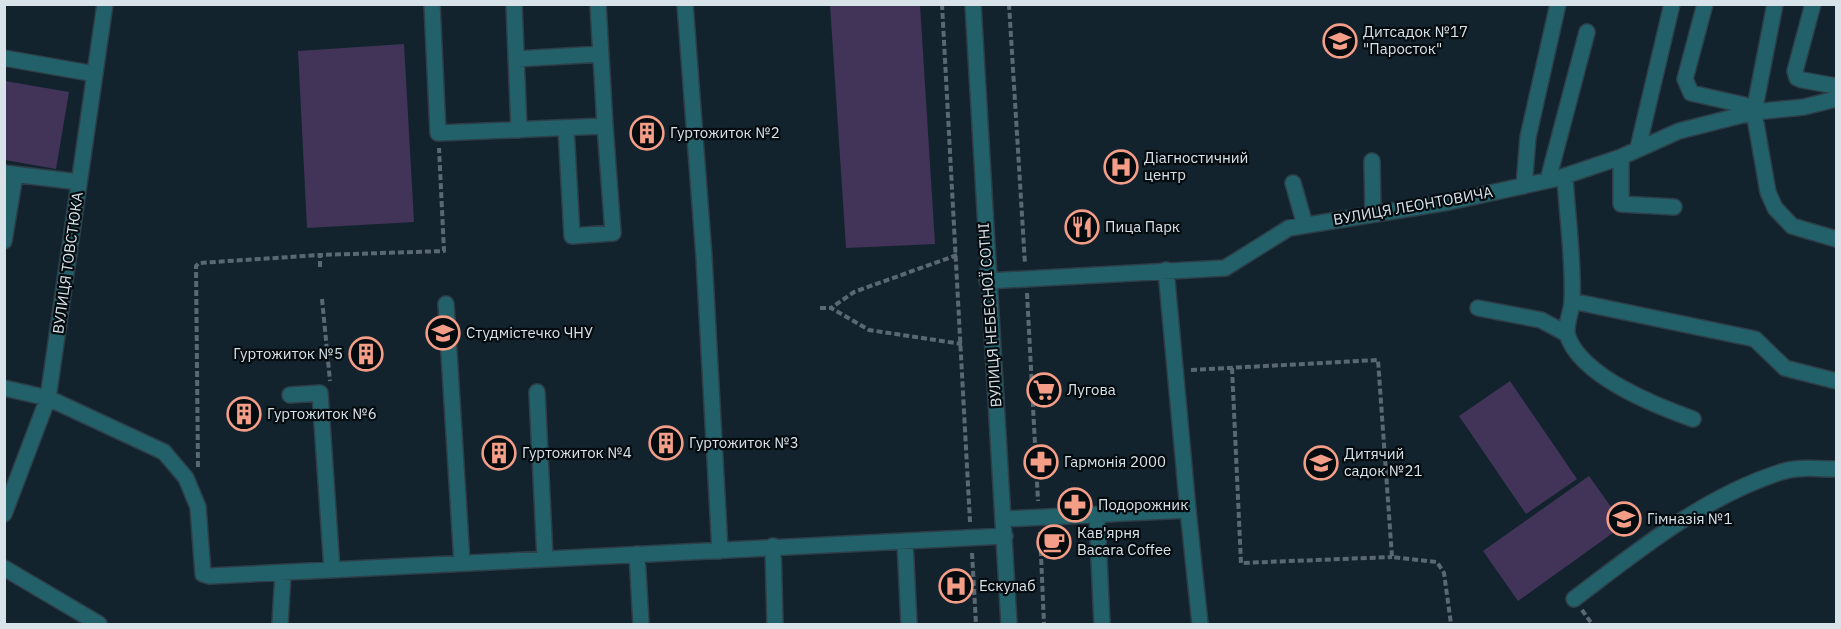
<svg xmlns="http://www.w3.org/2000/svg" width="1841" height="629" font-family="'IBM Plex Sans',sans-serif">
  <rect width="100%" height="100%" fill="#12232e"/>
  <path fill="#423458" d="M830,5H920L935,244L846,248Z
    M404,44L414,222L307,228L298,51Z
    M5,81L69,92L56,169L5,160Z
    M1510,381L1577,479L1526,514L1459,416Z
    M1589,476L1624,525L1518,601L1483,551Z"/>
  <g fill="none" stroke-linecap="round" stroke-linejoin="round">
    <g stroke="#2e3e48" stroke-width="18">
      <path id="minor" d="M432,4L438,133L605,126L598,4
        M514,4L519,130
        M685,4L704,257L720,551
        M973,4L1009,624
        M1705,4L1685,79L1691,93L1744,105L1754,112
        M1775,4L1754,112L1768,192L1775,208L1792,226L1836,239
        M1813,4L1795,71L1797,78L1802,80L1836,86
        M4,58L95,74
        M516,59L601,54
        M566,128L572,236L613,233L605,126
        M1638,148L1672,4
        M1621,157V204L1674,207
        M1372,161L1373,214
        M4,173L79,182
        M1565,176C1567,216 1574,261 1572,301C1572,312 1564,326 1568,337C1583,377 1656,406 1693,419
        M1548,180L1587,32
        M1293,183L1305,225
        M1524,186L1528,137L1558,4
        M4,241L15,175
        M1166,270L1188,510
        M987,281L1225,268L1289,228L1449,202L1559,178L1621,157L1679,131L1754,112L1804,107L1836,99
        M1572,301L1755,339L1785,368L1836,381
        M446,304L462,563
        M1478,308L1541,320L1567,334
        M4,388L48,398L164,452L186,478L198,507L203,574L210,576L1005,536
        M537,392L545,559
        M290,395L320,393L332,570
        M4,514L48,398L105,4
        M1097,515L1102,624
        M1004,519L1188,510L1200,624
        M905,542L909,624
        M773,546L775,624
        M637,554L641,624
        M4,568L99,624
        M1574,599C1639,550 1703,497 1781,472C1798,466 1819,469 1836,469
        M280,624L283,573"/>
    </g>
    <path stroke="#5a6872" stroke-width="4" stroke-dasharray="6 3" stroke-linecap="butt" d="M942,4L970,522
      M1009,4L1025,264
      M957,255L854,292L831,308L869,330L962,344
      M320,267V255L444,251L439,148
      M1027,293L1038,501
      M322,299L330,381
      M820,308H831
      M1232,368L1241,563L1392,557
      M1191,370L1378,360L1392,557L1437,562L1444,573L1451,624
      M198,467L196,266L199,263L320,255
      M1040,532L1044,624
      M972,553L976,624
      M1582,610L1592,624"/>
    <use href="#minor" stroke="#226169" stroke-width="15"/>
  </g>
  <defs>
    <g id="school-ring" transform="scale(1.725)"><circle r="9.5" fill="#050c10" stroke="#f49e88" stroke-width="1.5"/><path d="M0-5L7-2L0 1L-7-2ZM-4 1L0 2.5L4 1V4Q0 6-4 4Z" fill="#f49e88"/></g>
    <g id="building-ring" transform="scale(1.725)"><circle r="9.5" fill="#050c10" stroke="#f49e88" stroke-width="1.5"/><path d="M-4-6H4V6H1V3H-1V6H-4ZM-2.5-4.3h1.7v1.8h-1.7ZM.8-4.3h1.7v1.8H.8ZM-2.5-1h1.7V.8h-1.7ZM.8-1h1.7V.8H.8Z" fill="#f49e88"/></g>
    <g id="hospital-ring" transform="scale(1.725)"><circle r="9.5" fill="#050c10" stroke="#f49e88" stroke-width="1.5"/><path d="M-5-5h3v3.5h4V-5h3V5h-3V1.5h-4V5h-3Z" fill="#f49e88"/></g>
    <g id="restaurant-ring" transform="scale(1.725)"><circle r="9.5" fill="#050c10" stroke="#f49e88" stroke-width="1.5"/><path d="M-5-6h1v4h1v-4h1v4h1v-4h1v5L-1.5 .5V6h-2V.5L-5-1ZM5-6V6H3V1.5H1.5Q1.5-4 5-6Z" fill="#f49e88"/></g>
    <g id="university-ring" transform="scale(1.725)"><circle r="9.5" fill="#050c10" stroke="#f49e88" stroke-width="1.5"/><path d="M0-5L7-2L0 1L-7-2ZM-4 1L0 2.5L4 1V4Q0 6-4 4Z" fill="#f49e88"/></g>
    <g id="supermarket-ring" transform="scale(1.725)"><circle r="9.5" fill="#050c10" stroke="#f49e88" stroke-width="1.5"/><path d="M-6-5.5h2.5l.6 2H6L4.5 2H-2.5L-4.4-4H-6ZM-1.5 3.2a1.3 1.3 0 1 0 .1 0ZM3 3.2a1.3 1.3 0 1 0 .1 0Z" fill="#f49e88"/></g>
    <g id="pharmacy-ring" transform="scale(1.725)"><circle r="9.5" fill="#050c10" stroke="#f49e88" stroke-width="1.5"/><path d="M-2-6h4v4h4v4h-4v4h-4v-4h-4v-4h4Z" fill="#f49e88"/></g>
    <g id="cafe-ring" transform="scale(1.725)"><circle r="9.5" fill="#050c10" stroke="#f49e88" stroke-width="1.5"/><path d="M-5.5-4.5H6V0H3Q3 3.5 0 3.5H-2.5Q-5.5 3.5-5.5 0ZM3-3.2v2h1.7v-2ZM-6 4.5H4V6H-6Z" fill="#f49e88"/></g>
  </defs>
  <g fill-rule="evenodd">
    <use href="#school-ring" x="1340" y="41"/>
    <use href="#building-ring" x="647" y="133"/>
    <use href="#hospital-ring" x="1121" y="167"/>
    <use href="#restaurant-ring" x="1082" y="227"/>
    <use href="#university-ring" x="443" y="333"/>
    <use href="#building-ring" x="366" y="354"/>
    <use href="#supermarket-ring" x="1044" y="390"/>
    <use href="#building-ring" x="244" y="414"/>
    <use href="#building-ring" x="666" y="443"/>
    <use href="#building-ring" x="499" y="453"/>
    <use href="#pharmacy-ring" x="1041" y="462"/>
    <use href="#school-ring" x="1321" y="463"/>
    <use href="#pharmacy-ring" x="1075" y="505"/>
    <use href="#school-ring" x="1624" y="519"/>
    <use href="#cafe-ring" x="1054" y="542"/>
    <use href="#hospital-ring" x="956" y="586"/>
  </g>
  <g text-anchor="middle" stroke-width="4.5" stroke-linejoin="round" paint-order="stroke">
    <g font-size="15" fill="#d7e2e9" stroke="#050c10" text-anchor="start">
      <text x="1363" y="37">Дитсадок №17<tspan x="1363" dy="17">"Паросток"</tspan></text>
      <text x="670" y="138">Гуртожиток №2</text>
      <text x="1144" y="163">Діагностичний<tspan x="1144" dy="17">центр</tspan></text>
      <text x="1105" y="232">Пица Парк</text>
      <text x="466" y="338">Студмістечко ЧНУ</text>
      <text x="343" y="359" text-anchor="end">Гуртожиток №5</text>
      <text x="1067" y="395">Лугова</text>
      <text x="267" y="419">Гуртожиток №6</text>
      <text x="689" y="448">Гуртожиток №3</text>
      <text x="522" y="458">Гуртожиток №4</text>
      <text x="1344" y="459">Дитячий<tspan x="1344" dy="17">садок №21</tspan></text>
      <text x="1064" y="467">Гармонія 2000</text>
      <text x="1098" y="510">Подорожник</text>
      <text x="1647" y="524">Гімназія №1</text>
      <text x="1077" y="538">Кав'ярня<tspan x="1077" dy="17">Bacara Coffee</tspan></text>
      <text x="979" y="591">Ескулаб</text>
    </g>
    <g font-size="15" fill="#d7e2e9" stroke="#050c10">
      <text transform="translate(1413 206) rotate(-10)" y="5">ВУЛИЦЯ ЛЕОНТОВИЧА</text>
      <text transform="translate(68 263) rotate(-82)" y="5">ВУЛИЦЯ ТОВСТЮКА</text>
      <text transform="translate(990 315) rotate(-94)" y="5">ВУЛИЦЯ НЕБЕСНОЇ СОТНІ</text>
    </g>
  </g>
  <rect width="1841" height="629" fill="none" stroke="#d7e2e9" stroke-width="12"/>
</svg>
